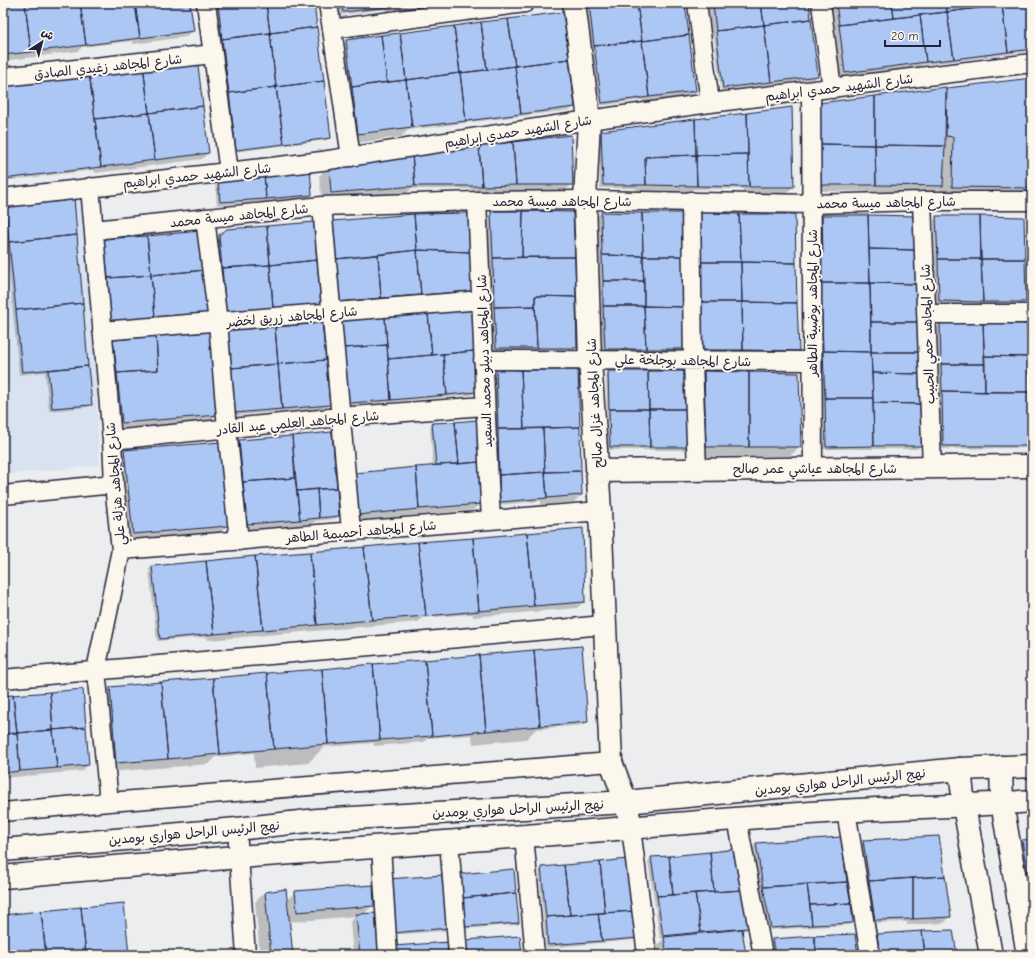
<svg xmlns="http://www.w3.org/2000/svg" width="1035" height="958" font-family="'Comic Neue','Playpen Sans Arabic',sans-serif">
  <rect width="100%" height="100%" fill="#ebedee"/>
  <filter id="ink" filterUnits="userSpaceOnUse"><feTurbulence type="fractalNoise" baseFrequency=".025" numOctaves="2"/><feDisplacementMap in="SourceGraphic" scale="8" xChannelSelector="R" yChannelSelector="G"/><feConvolveMatrix kernelMatrix="1 2 1 2 8 2 1 2 1" color-interpolation-filters="sRGB"/></filter>
  <g filter="url(#ink)">
    <path fill="#d8e2f0" d="M89,198L99,465L3,475V208Z"/>
    <path fill="#0003" d="M3,3H189L193,31L186,37L133,44V41L82,47L78,51L3,61Z
      M211,3H313L330,137L327,140L234,152Z
      M338,3H445L440,8L389,15L399,5H396L387,14L386,9L340,15Z
      M586,3H684L695,91L689,98L643,103L642,100L599,106Z
      M706,3H808L817,76L814,79L721,91L714,37H710Z
      M829,3H1032V51L922,65L919,69L839,79Z
      M347,41L574,107L571,110L408,130L401,137L348,144L337,51Z
      M196,59L208,153L202,159L95,173L94,170L3,181V84Z
      M1032,79V201L939,200V188L936,192L815,191L812,111L945,91L948,89Z
      M791,108L793,187L786,193H743V189H693L686,196L637,195L636,188H600L599,135L602,132Z
      M329,166L572,184L565,191L508,192L505,195H472L471,189H411L404,196L322,203L319,176Z
      M218,181L311,194L305,201L260,205L259,202L217,205L215,184Z
      M73,199L91,404L88,407L49,411L45,372L19,375L7,248H3V210L6,207Z
      M492,212L574,257L572,258L576,348L570,354H530V350H493L490,264H487L485,219Z
      M601,213L686,349L679,356L598,355L597,313L601,310L598,216Z
      M414,215L471,291L464,297L337,305L330,225L333,222Z
      M822,216L914,217L920,446L917,449H823L822,404H818L819,219Z
      M937,217L1025,302L1019,308H977V304H936L934,220Z
      M220,236L320,303L317,306L219,317L213,243Z
      M105,240L208,312L202,319L105,327L98,247Z
      M698,268L798,350L795,353L697,356Z
      M471,312L475,392L472,395L346,406L335,329Z
      M940,324L1026,325L1030,445L1027,448L941,449L939,404H929L934,330Z
      M225,334L329,405L326,408L232,416Z
      M113,341L217,414L211,421L115,429L107,347Z
      M497,370L581,495L574,502L541,505V501L498,505L494,373Z
      M609,372L688,447L685,450H608L606,375Z
      M704,372L798,374L800,446L790,456L696,457L694,382Z
      M433,424L480,504L473,510L352,521L348,480L355,473L433,467L430,427Z
      M331,433L338,516L335,519L315,521L312,524L241,530L233,448L240,441Z
      M125,451L227,526L220,532L127,540L118,458Z
      M152,566L584,602L577,608L473,617V614L422,618L418,622L208,640L207,637L157,641L149,569Z
      M110,688L587,722L584,725L536,729L526,739L473,744L472,735L428,738L424,742L374,746V743L324,747L308,763L255,768L254,753L216,757L209,764L107,772L100,698Z
      M3,697L88,765L82,771L3,778Z
      M840,838L852,922L849,925L768,930L762,896H754L746,854L756,844Z
      M1032,840V927L1019,844L1022,841Z
      M864,841L950,917L944,923L907,925V922L872,923L861,844Z
      M651,858L747,928L744,931H741L745,955H652L651,951L664,938H660L648,861Z
      M542,868L637,937L634,940L546,948L539,871Z
      M453,881L518,922L515,925L461,929Z
      M385,883L447,928L444,931L390,935Z
      M286,891V901L295,892L373,905L363,915L378,955H353L350,922L356,916L289,922L292,955H260L255,902L265,892Z
      M123,904L128,955H3V916Z
      M877,935L956,955H873L871,941Z
      M773,940L857,955H772L770,943Z"/>
    <path fill="#acc7f4" stroke="#22223b" d="M9,3H26L9,5Z
      M25,3H80L86,45L31,52Z
      M25,3L31,52L3,55V6Z
      M80,3H135L140,38L86,45Z
      M135,3H190L194,31L140,38Z
      M218,3H266L270,33L222,39Z
      M266,3H314L317,27L270,33Z
      M341,3H396L397,6L343,12Z
      M396,3H418L397,6Z
      M589,3H637L642,41L594,46Z
      M637,3H685L689,35L642,41Z
      M713,3H761L764,25L716,31Z
      M761,3H809L811,19L764,25Z
      M836,3H892L894,18L839,25Z
      M892,3H946L947,12L894,18Z
      M946,3H1001L1002,5L947,12Z
      M1016,3H1032V49L1008,52L1002,5Z
      M1002,5L1008,52L954,59L947,12Z
      M563,12L569,59L515,66L508,19Z
      M947,12L954,59L926,62L920,15Z
      M920,15L926,62L845,73L839,25Z
      M508,19L515,66L487,70L481,22Z
      M811,19L818,76L771,82L764,25Z
      M481,22L487,70L460,73L454,26Z
      M764,25L771,82L723,88L716,31Z
      M454,26L460,73L406,80L400,33Z
      M317,27L324,81L276,87L270,33Z
      M270,33L276,87L229,93L222,39Z
      M400,33L406,80L387,82L381,35Z
      M381,35L387,82L352,87L346,40Z
      M689,35L696,91L649,97L642,41Z
      M642,41L649,97L602,103L594,46Z
      M197,58L203,106L149,113L143,65Z
      M569,59L575,107L521,114L515,66Z
      M143,65L149,113L95,119L89,72Z
      M515,66L521,114L466,121L460,73Z
      M89,72L101,167L3,179V83Z
      M460,73L466,121L412,127L406,80Z
      M1032,78V188L952,187L953,137L946,136L947,88Z
      M406,80L412,127L358,134L352,87Z
      M324,81L331,138L284,144L276,87Z
      M276,87L284,144L236,150L229,93Z
      M946,87L945,146L875,145V96Z
      M875,96V145L820,144L819,103Z
      M203,106L209,153L155,160L149,113Z
      M792,107L794,187H749L747,113Z
      M149,113L155,160L101,167L95,119Z
      M747,113L748,154L696,155L695,119Z
      M695,119L696,155L645,157L646,185H603L601,131Z
      M571,135L573,185H516L513,142Z
      M513,142L516,185L482,186L479,146Z
      M820,144L875,145L876,185H821Z
      M875,145L945,146L943,186L876,185Z
      M479,146L482,186H415L412,155Z
      M748,154L749,187L697,186L696,155Z
      M412,155L415,186L331,193L329,165Z
      M696,155L697,186L646,185L645,157Z
      M310,168L312,195L266,199L264,174Z
      M264,174L266,199L220,202L218,180Z
      M74,197L77,235L9,242L6,206Z
      M491,211H523L522,257L493,258Z
      M523,211L573,212L575,257H522Z
      M601,212L642,213L643,256L602,255Z
      M468,213L470,252L417,250L414,214Z
      M642,213H683L684,256H643Z
      M699,213L739,214L741,262H700Z
      M414,214L417,250L336,259L333,221Z
      M739,214H795L796,263L741,262Z
      M822,215H868L870,283H821L820,254H823V253Z
      M868,215L915,216L916,250L869,249Z
      M936,216H980L981,259H938Z
      M980,216L1024,217L1025,259H981Z
      M314,222L317,260L270,265L267,226Z
      M267,226L270,265L222,268L219,235L227,229Z
      M200,231L206,270L151,275L147,236Z
      M77,235L83,303L16,310L9,242Z
      M147,236L151,275L108,278L104,239Z
      M869,249L916,250L917,284L870,283Z
      M417,250L470,252L472,291L421,295Z
      M417,250L421,295L381,298L378,255Z
      M378,255L381,298L340,302L336,259Z
      M602,255L643,256L644,281H603Z
      M643,256H684L685,307L644,306Z
      M575,257L576,297L535,296V306L494,307L493,258Z
      M938,259H981L983,302L939,301Z
      M981,259H1025L1026,302H983Z
      M317,260L321,304L273,308L270,265Z
      M700,262H741L742,302H701Z
      M741,262L796,263L797,303L742,302Z
      M270,265L273,308L226,311L222,268Z
      M206,270L209,313L155,317L151,275Z
      M151,275L155,317L111,321L108,278Z
      M603,281H644V306H603Z
      M821,283H870L871,352L823,351Z
      M870,283L917,284L918,322H871Z
      M535,296L576,297L577,348H537Z
      M701,302H742L743,350H703Z
      M742,302L797,303L799,351L743,350Z
      M83,303L88,366L22,372L16,310Z
      M535,306L537,348H496L494,307Z
      M603,306H644L646,349H605Z
      M644,306L685,307L687,349H646Z
      M472,310L474,351L432,355L428,314Z
      M428,314L432,355L388,359L385,317Z
      M385,317L387,345L344,348L341,321Z
      M871,322H918L919,352H871Z
      M322,323L326,360L278,364L275,327Z
      M940,323H983L985,364H941Z
      M983,323L1027,324L1028,357L984,356Z
      M275,327L278,364L231,368L227,330Z
      M211,332L218,415L122,423L117,373L158,370L156,336Z
      M156,336L158,370L117,373L113,340Z
      M387,345L391,400L349,403L344,348Z
      M474,351L476,392L447,395L443,354Z
      M823,351L871,352L873,398H825Z
      M871,352H919V374L872,373Z
      M443,354L447,395L391,400L388,359Z
      M984,356L1028,357L1029,392H985Z
      M326,360L330,405L282,409L278,364Z
      M278,364L282,409L234,413L231,368Z
      M941,364H985V392L942,391Z
      M88,366L92,405L52,408L48,370Z
      M496,369L521,370L524,429H498Z
      M521,370H578L580,427L524,429Z
      M608,371H648L649,409H609Z
      M648,371H687L688,409H649Z
      M704,371L749,372V447H706Z
      M749,372L799,373L801,447H749Z
      M872,373L919,374L920,404L873,403Z
      M942,391L1029,392L1031,446H943Z
      M825,398H873L874,446L826,447Z
      M873,403L920,404L922,446H874Z
      M609,409H649L650,447H610Z
      M649,409H688L689,447H650Z
      M477,420L479,462L459,464L455,422Z
      M455,422L459,464L436,465L432,423Z
      M580,427L581,471L545,472L543,428Z
      M543,428L545,472L499,475L498,429Z
      M332,432L337,488L297,491L292,436Z
      M292,436L295,478L243,482L239,440Z
      M221,442L228,526L133,534L124,450Z
      M479,462L481,504L419,509L416,467Z
      M416,467L419,509L358,515L355,473Z
      M581,471L582,495L547,498L545,472Z
      M545,472L547,498L500,502L499,475Z
      M295,478L300,520L247,524L243,482Z
      M337,488L339,516L319,518L317,489Z
      M317,489L319,518L300,520L297,491Z
      M583,528L585,602L534,606L527,533Z
      M527,533L534,606L479,611L473,538Z
      M473,538L479,611L426,616L418,542Z
      M418,542L426,616L372,620L364,547Z
      M364,547L372,620L317,625L310,552Z
      M310,552L317,625L263,630L255,556Z
      M255,556L263,630L214,634L206,561Z
      M206,561L214,634L160,639L152,566Z
      M582,646L588,722L540,726L534,650Z
      M534,650L540,726L486,731L479,655Z
      M479,655L486,731L432,736L425,660Z
      M425,660L432,736L380,740L373,664Z
      M373,664L380,740L328,744L322,669Z
      M322,669L328,744L274,749L267,673Z
      M267,673L274,749L220,754L213,678Z
      M213,678L220,754L168,759L161,682Z
      M161,682L168,759L116,763L110,687Z
      M83,689L86,727L53,730L50,692Z
      M50,692L53,730L17,733L13,695Z
      M13,695L17,733L3,734V696Z
      M86,727L89,765L57,768L53,730Z
      M53,730L57,768L20,771L17,733Z
      M17,733L20,771L3,773V734Z
      M939,836L945,876L869,881L863,840Z
      M841,837L847,882L763,887L756,843Z
      M1032,839V886L1029,887L1022,840Z
      M737,849L743,890L714,892L710,852Z
      M710,852L714,892L673,895L669,856Z
      M669,856L673,895L657,896L651,857Z
      M627,859L635,911L605,913L600,862Z
      M600,862L605,913L570,915L564,865Z
      M564,865L570,915L546,917L541,867Z
      M514,869L516,893L462,898L459,874Z
      M443,875L448,928L392,933L388,879Z
      M945,876L951,917L913,919V878Z
      M913,878V919L875,920L869,881Z
      M847,882L851,903L810,905L807,884Z
      M807,884L812,925L771,928L763,887Z
      M373,885L374,906L297,912L295,891Z
      M1032,886V907L1029,887Z
      M286,889L293,955H271L265,892Z
      M743,890L749,928L701,932L695,893Z
      M516,893L519,923L464,927L462,898Z
      M695,893L701,932L663,936L657,896Z
      M124,903L129,955H86L81,907Z
      M851,903L853,923L812,925L810,905Z
      M81,907L86,955H46L41,911Z
      M41,911L46,955H4L3,915Z
      M635,911L638,938L602,941L598,913Z
      M375,913L379,955H360L356,914Z
      M598,913L602,941L548,945L546,917Z
      M742,929L746,955H667L664,937Z
      M953,930L957,955H925L922,931Z
      M922,931L925,952L896,955H880L877,934Z
      M855,934L858,955H817L814,936Z
      M520,936L522,955H467L465,940Z
      M814,936L817,955H775L772,939Z
      M449,942L450,955H394V946Z
      M925,952V955H896Z"/>
    <g fill="none" stroke-linecap="round" stroke-linejoin="round">
      <g stroke="#22223b" stroke-width="21">
        <path id="minor" d="M206,3L229,172
          M328,3L351,157
          M697,3L710,103
          M821,3L832,89
          M332,29L525,3
          M3,77L213,54
          M811,91L813,467
          M90,187L112,440L114,484L121,550L96,670L109,802
          M3,198L322,161L589,120L710,103L1032,63
          M477,201C482,307 485,414 491,520
          M691,201L693,361L697,470
          M922,201L932,468
          M322,206L351,531
          M205,218L218,322L227,429L239,541
          M94,230L322,206L477,201L585,200L811,204L922,201H1032
          M927,314H1032
          M102,331L482,300
          M483,360L812,361
          M112,440L340,417L484,406
          M3,495L114,484
          M121,550L600,511
          M3,679L604,625
          M846,811L870,955
          M3,812L109,802L611,762
          M737,819L763,955
          M631,828L647,955
          M237,829L246,955
          M524,836L535,955
          M449,841L458,955
          M381,846L388,955"/>
      </g>
      <g stroke="#22223b" stroke-width="25">
        <path id="tertiary" d="M574,3L589,120L585,200L590,359L600,511L611,762L626,802L631,828
          M597,471L1032,466
          M1001,767L1002,803L1028,955
          M960,769L964,806L991,955"/>
      </g>
      <g stroke="#22223b" stroke-width="25">
        <path id="primary" d="M3,850L237,829L317,820L626,802L960,769L1032,766
          M3,877C177,860 351,849 525,836C625,829 725,819 825,812C894,807 963,807 1032,801"/>
      </g>
      <use href="#minor" stroke="#fbf7ec" stroke-width="18"/>
      <use href="#tertiary" stroke="#fbf7ec" stroke-width="22"/>
      <use href="#primary" stroke="#fbf7ec" stroke-width="22"/>
    </g>
  </g>
  <g text-anchor="middle" stroke-width="4" stroke-linejoin="round" paint-order="stroke">
    <g font-size="13" fill="#22223b" stroke="#fbf7ec">
      <text transform="translate(108 66) rotate(-6)" y="5">شارع المجاهد زغيدي الصادق</text>
      <text transform="translate(839 87) rotate(-7)" y="5">شارع الشهيد حمدي ابراهيم</text>
      <text transform="translate(518 131) rotate(-9)" y="5">شارع الشهيد حمدي ابراهيم</text>
      <text transform="translate(197 175) rotate(-6)" y="5">شارع الشهيد حمدي ابراهيم</text>
      <text x="562" y="206">شارع المجاهد ميسة محمد</text>
      <text transform="translate(886 202) rotate(-1)" y="5">شارع المجاهد ميسة محمد</text>
      <text transform="translate(239 215) rotate(-6)" y="5">شارع المجاهد ميسة محمد</text>
      <text transform="translate(812 303) rotate(-90)" y="5">شارع المجاهد بوضبية الطاهر</text>
      <text transform="translate(292 316) rotate(-5)" y="5">شارع المجاهد زريق لخضر</text>
      <text transform="translate(927 334) rotate(-92)" y="5">شارع المجاهد حمي الحبيب</text>
      <text transform="translate(683 360) rotate(1)" y="5">شارع المجاهد بوجلخة علي</text>
      <text transform="translate(484 361) rotate(-92)" y="5">شارع المجاهد دبيلو محمد السعيد</text>
      <text transform="translate(594 403) rotate(-93)" y="5">شارع المجاهد غزال صالح</text>
      <text transform="translate(298 422) rotate(-5)" y="5">شارع المجاهد العلمي عبد القادر</text>
      <text x="815" y="473">شارع المجاهد عياشي عمر صالح</text>
      <text transform="translate(115 484) rotate(-95)" y="5">شارع المجاهد هزلة علي</text>
      <text transform="translate(361 531) rotate(-5)" y="5">شارع المجاهد أحميمة الطاهر</text>
      <text transform="translate(840 781) rotate(-6)" y="5">نهج الرئيس الراحل هواري بومدين</text>
      <text transform="translate(518 808) rotate(-3)" y="5">نهج الرئيس الراحل هواري بومدين</text>
      <text transform="translate(194 832) rotate(-5)" y="5">نهج الرئيس الراحل هواري بومدين</text>
    </g>
  </g>
  <rect width="1035" height="958" fill="none" stroke="#fbf7ec" stroke-width="16"/>
  <rect x="8" y="8" width="1019" height="942" fill="none" stroke="#22223b" stroke-width="1.5" filter="url(#ink)"/>
  <g transform="translate(42 42) rotate(36)" stroke="#fbf7ec" stroke-width="3" paint-order="stroke">
  <path d="M0-3L7 15L0 10L-7 15Z" fill="#22223b"/>
  <text y="-6" font-size="11" font-weight="bold" text-anchor="middle" fill="#22223b">ش</text>
  </g>
  <path d="M885 40v6h55v-6" fill="none" stroke="#22223b" stroke-width="2"/>
  <text x="891" y="40" font-size="12" fill="#22223b" stroke="#fbf7ec" stroke-width="3" paint-order="stroke">20 m</text>
</svg>
